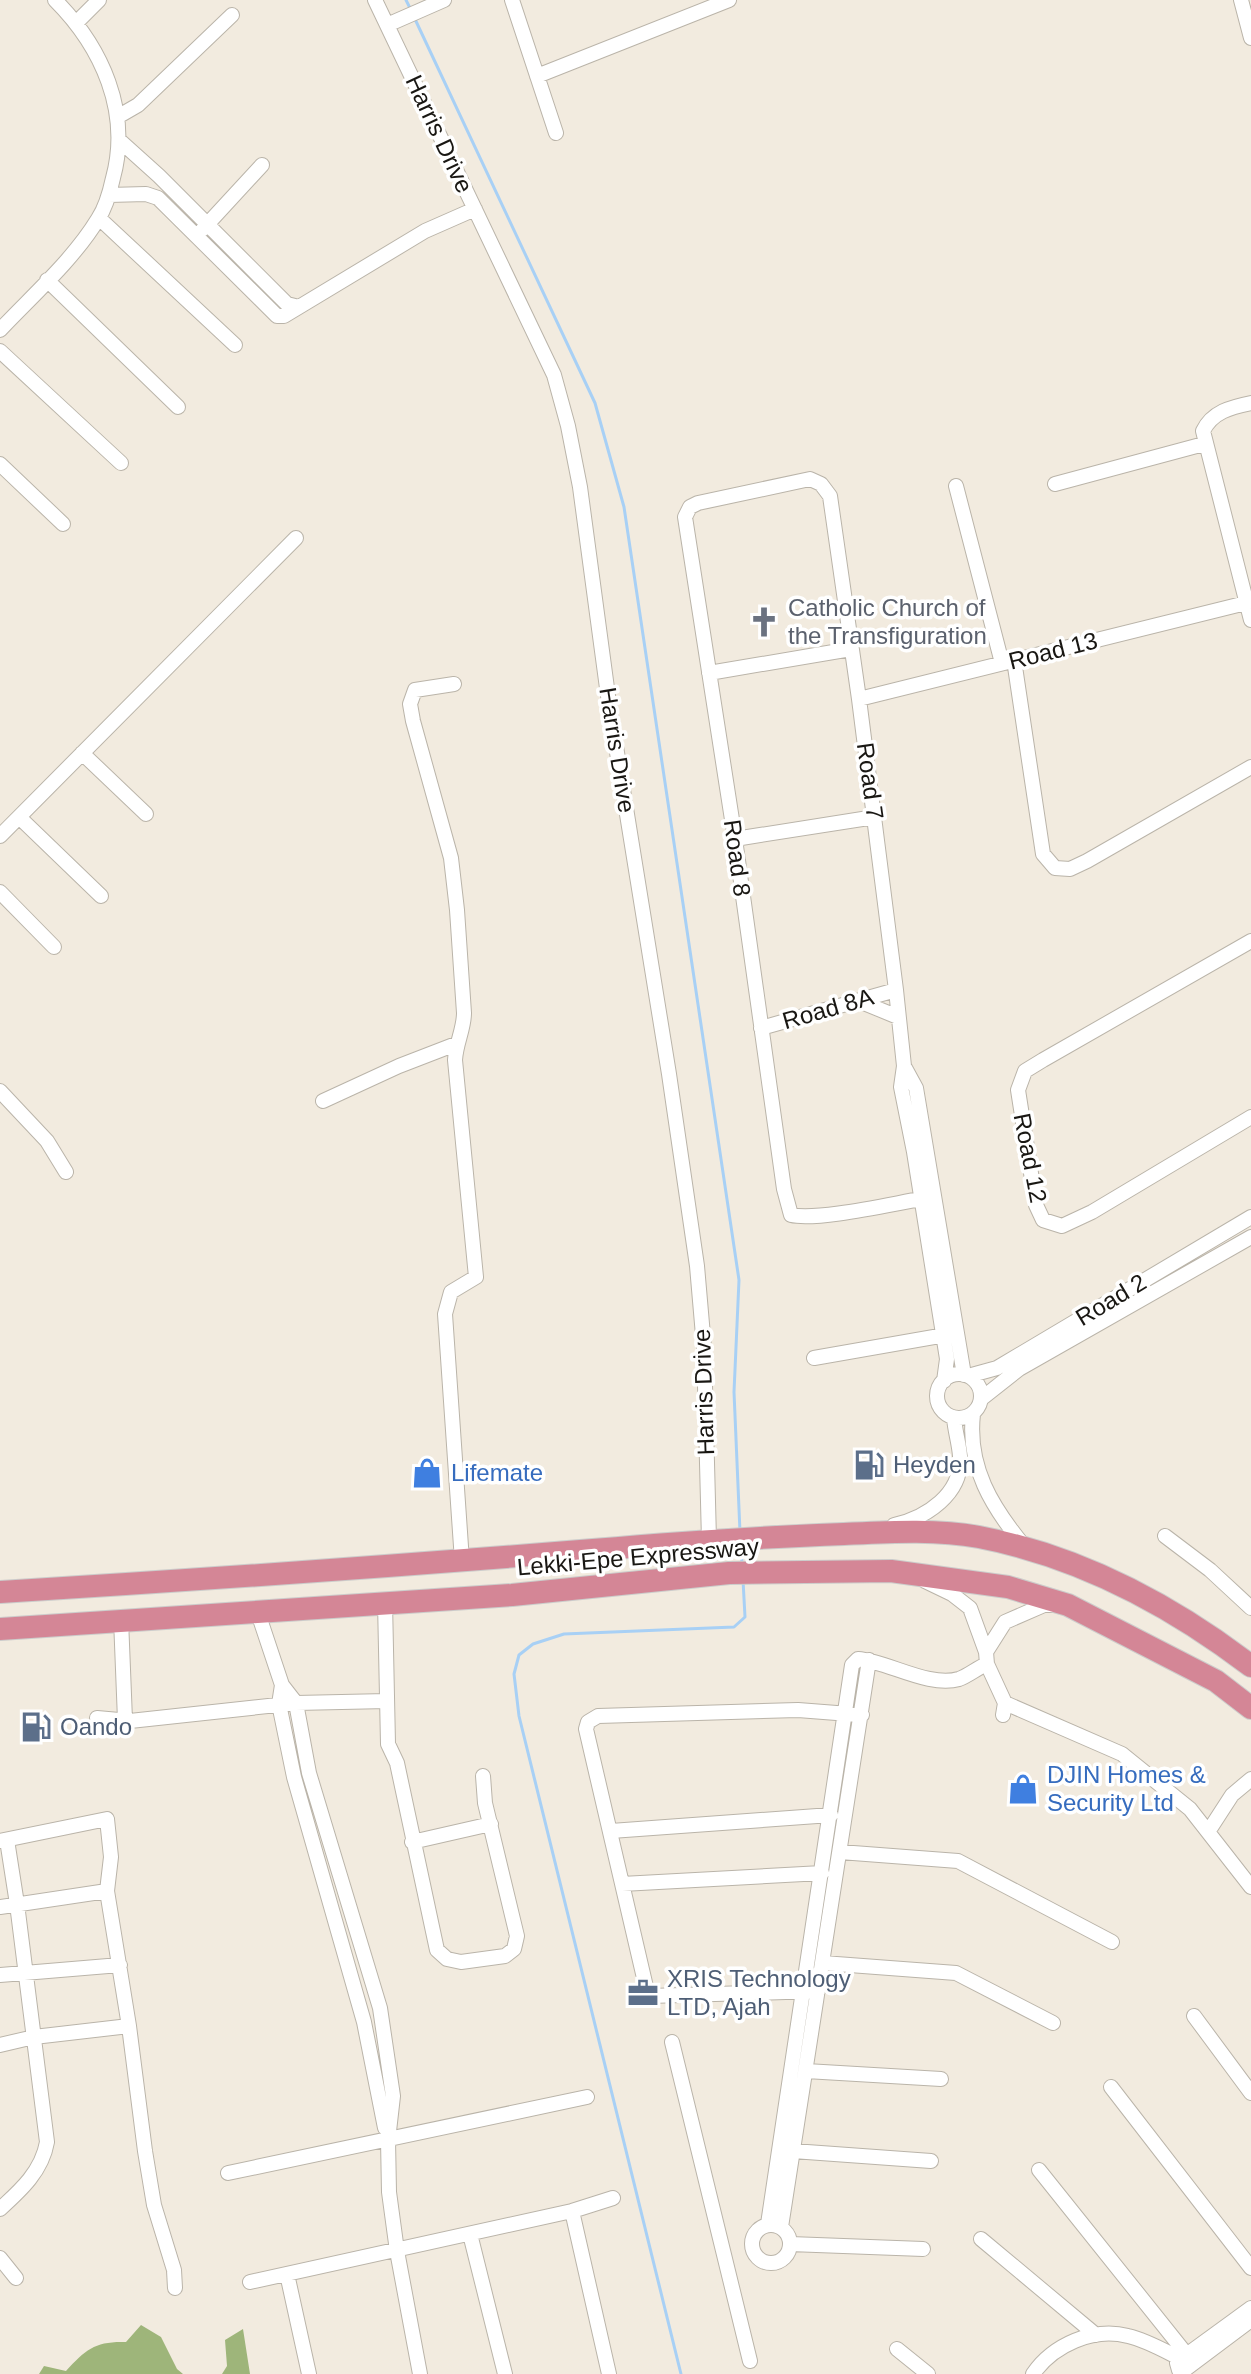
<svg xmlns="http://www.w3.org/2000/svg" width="1251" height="2374" font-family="Helvetica,sans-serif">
  <rect width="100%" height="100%" fill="#f2ebdf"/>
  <path fill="#9eb57a" d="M141,2325L161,2337L177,2369L183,2374H39L44,2366L66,2371C86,2349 96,2341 126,2342Z
    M243,2329L250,2374H222L227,2366L225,2340Z"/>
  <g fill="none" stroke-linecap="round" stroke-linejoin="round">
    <path stroke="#a8d0f5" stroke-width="3" d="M406,0L411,10
      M414,17L595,403L624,507L739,1280L734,1392L740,1532
      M741,1548L742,1564
      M681,2374L519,1716L514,1674L519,1655L533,1644L564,1634L734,1627L745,1617L743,1580"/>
    <g stroke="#bab4a9" stroke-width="16">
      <path id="minor" d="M375,0L554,375L568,426L580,487L609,703L669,1074L697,1266L704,1347L709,1540
        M512,0L556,133
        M1241,0L1251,38
        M77,22L99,0
        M387,25L444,0
        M537,76L729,0
        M119,116L138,105L232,15
        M119,140L159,176L287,304L299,307
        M109,195L146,194L158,198L277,316H284L425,231L475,209
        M99,218L235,345
        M203,229L262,165
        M47,280L178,407
        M0,330C33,295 73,260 98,219C106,207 110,192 113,178C131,112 102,47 55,0
        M0,351L121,463
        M1251,403C1231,407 1212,412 1203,431L1251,620
        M0,464L63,524
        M1055,484L1204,444
        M956,486L1002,663
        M1014,660L1043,854L1055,868L1070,869L1087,861L1251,767
        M709,673L851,649
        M454,684L415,690L410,704L413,721L451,858L457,910L464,1013C464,1029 456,1043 455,1060L476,1277L451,1292L445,1314L462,1561
        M859,699L1246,603
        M82,753L146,814
        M19,817L101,896
        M0,836L296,538
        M735,839L875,817
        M0,892L54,947
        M1251,941L1043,1060L1025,1071L1018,1090L1036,1205L1043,1220L1062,1226L1092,1212L1251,1117
        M859,1001L898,1017
        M761,1028L896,990
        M904,1066L916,1088L964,1375
        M0,1091L47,1141L66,1172
        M323,1101L399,1066L456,1044
        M934,1197L921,1199C891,1204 817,1221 791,1215L784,1189L735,839L685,517L690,507L698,503L810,479L821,484L830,496L859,699L896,990L904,1066L901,1087L914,1152L947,1359L944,1381
        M814,1358L951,1334
        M937 1396a22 22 0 1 1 44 0a22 22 0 1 1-44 0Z
        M968,1376L997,1368L1251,1217
        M981,1399L1019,1369L1251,1237
        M973,1414C967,1467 992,1507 1024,1546
        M894,1525C926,1518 963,1494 960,1456C959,1443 955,1431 954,1418
        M1165,1536L1210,1570L1251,1608
        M925,1581L952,1594L970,1608L986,1652L987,1664L1005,1703L1003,1715
        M385,1602L388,1744L397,1763L437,1950L447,1959L461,1962L505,1956L514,1949L517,1936L485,1803L483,1776
        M257,1610L282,1685L296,1703L309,1773L380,2008L393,2096L388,2140L389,2192L397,2251L420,2374
        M121,1619L125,1720
        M986,1652L1005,1622L1044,1605H1054
        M282,1685L279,1704L294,1777L364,2022L385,2128
        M1005,1703L1122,1754L1190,1809L1208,1832
        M97,1718L130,1721L296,1703L387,1701
        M1251,1779L1232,1795L1208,1832L1251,1887
        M611,1831L831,1815
        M0,1841L107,1819L111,1857L107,1891L129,2026L145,2151L154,2205L174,2270L175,2288
        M412,1842L491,1824
        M840,1852L958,1861L1112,1942
        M622,1884L822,1873
        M0,1907L107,1891
        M823,1963L956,1973L1053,2023
        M0,1975L120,1965
        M818,1991L650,1996L647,1991L586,1729L588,1722L598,1716L798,1710L862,1715
        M1194,2016L1251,2093
        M672,2042L750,2361
        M0,2045L34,2037L129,2026
        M806,2071L941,2079
        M1111,2087L1251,2268
        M793,2151L931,2161
        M1039,2170L1187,2355
        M228,2173L587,2097
        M0,2209C21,2190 42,2171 47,2142L17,1904L7,1840
        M572,2211L609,2374
        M768,2224L852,1665L858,1659C887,1661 929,1688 959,1679C968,1676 977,1668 987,1664
        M752 2244a19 19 0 1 1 38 0a19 19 0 1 1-38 0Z
        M781,2227L869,1660
        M470,2234L505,2374
        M981,2239L1096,2335
        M790,2244L923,2249
        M0,2258L16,2278
        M287,2274L309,2374
        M250,2282L572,2211L613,2198
        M1251,2308L1181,2359L1177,2363L1179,2370L1183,2371L1251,2320
        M897,2349L928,2374
        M1033,2374C1053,2345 1093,2327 1128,2336C1146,2340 1165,2351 1181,2359"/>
    </g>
    <g stroke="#cccccb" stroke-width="24">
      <path id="highway" d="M0,1592C198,1580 395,1566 593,1550C676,1543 760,1537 844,1534C888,1532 936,1529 979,1537C1078,1556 1171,1605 1251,1666
        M0,1629L512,1595L729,1573L891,1571L1008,1587L1068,1605L1216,1681L1251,1708"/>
    </g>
    <use href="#minor" stroke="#fff" stroke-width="14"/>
    <use href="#highway" stroke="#d48696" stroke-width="22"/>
  </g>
  <defs>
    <g id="church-bare" transform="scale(2.4)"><path d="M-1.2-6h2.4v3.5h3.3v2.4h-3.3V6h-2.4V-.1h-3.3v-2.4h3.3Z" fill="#6b7280" stroke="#fff" stroke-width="2.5" paint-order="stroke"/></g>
    <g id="fuel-bare" transform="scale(2.4)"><path d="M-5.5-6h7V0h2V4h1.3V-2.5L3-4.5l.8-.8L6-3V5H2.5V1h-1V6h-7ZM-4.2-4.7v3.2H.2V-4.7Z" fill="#5c6f8a" stroke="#fff" stroke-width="2.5" paint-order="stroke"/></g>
    <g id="shop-bare" transform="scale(2.4)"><path d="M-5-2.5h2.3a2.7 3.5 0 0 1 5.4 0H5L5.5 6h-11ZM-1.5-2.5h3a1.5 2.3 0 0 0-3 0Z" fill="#3f7fe0" stroke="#fff" stroke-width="2.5" paint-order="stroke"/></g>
    <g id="office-bare" transform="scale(2.4)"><path d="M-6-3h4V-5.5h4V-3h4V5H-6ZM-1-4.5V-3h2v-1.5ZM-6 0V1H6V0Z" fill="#5c6f8a" stroke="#fff" stroke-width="2.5" paint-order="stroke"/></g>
  </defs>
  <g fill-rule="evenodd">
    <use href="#church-bare" x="764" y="622"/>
    <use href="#fuel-bare" x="869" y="1465"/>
    <use href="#shop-bare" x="427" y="1473"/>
    <use href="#fuel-bare" x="36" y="1727"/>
    <use href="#shop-bare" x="1023" y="1789"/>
    <use href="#office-bare" x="643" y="1993"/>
  </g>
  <g text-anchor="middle" stroke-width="7" stroke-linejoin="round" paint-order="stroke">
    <g font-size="24" fill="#191713" stroke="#fff">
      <text transform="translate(439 134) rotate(65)" y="8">Harris Drive</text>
      <text transform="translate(1053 651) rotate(-14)" y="8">Road 13</text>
      <text transform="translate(617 750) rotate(81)" y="8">Harris Drive</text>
      <text transform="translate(870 781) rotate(82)" y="8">Road 7</text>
      <text transform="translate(737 858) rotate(82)" y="8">Road 8</text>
      <text transform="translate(828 1009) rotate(-16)" y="8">Road 8A</text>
      <text transform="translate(1030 1158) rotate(79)" y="8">Road 12</text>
      <text transform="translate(1111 1300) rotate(-31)" y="8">Road 2</text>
      <text transform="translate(704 1392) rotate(-92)" y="8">Harris Drive</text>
      <text transform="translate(638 1557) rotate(-5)" y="8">Lekki-Epe Expressway</text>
    </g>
    <g font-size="24" fill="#5b616d" stroke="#fff" text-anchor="start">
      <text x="788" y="616">Catholic Church of<tspan x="788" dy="28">the Transfiguration</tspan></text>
    </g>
    <g font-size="24" fill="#4e5e75" stroke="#fff" text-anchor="start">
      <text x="893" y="1473">Heyden</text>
      <text x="60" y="1735">Oando</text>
      <text x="667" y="1987">XRIS Technology<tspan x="667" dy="28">LTD, Ajah</tspan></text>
    </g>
    <g font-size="24" fill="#366cbe" stroke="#fff" text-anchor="start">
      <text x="451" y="1481">Lifemate</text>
      <text x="1047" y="1783">DJIN Homes &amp;<tspan x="1047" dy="28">Security Ltd</tspan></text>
    </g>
  </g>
</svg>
